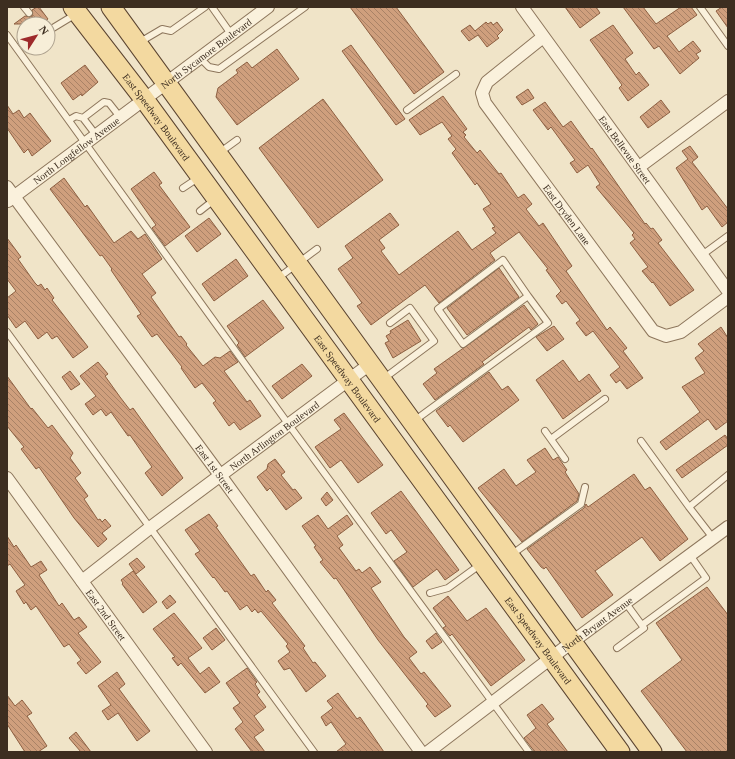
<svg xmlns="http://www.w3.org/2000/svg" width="735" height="759" font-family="'Times New Roman',serif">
  <defs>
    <pattern id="building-back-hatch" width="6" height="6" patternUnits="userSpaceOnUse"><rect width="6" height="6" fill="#cf9f7d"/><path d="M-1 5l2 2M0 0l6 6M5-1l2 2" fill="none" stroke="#a98266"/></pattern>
  </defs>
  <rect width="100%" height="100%" fill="#f0e4c8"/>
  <path fill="url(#building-back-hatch)" stroke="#8d5f41" d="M37,7H39L48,19L41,24H14L25,16L32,17V10Z
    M350,7H396L444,72L414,94Z
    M565,7H596L600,13L580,28Z
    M623,7H643L656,24L681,7H691L697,15L667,36L679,52L693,41L701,51L696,54L699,58L680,74L659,46L654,49Z
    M722,7H728V28L716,11Z
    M486,22L488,24L491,22L493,25L497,22L503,30L497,36L499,38L487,47L478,35L469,41L461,31L470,25L475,31Z
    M613,25L633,53L625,59L636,75L639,72L649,85L628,101L619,88L622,85L590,40Z
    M351,45L405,119L396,125L342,51Z
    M277,49L299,79L237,125L216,97L218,88L238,73L236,70L247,62L252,68Z
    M85,65L98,82L82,96L81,94L73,100L61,83Z
    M528,89L534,98L522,105L516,97Z
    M443,96L467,129L463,132L466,135L464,137L477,153L480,150L499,174L501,173L518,198L524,194L532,204L526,209L539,226L543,223L572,266L566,271L607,330L610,327L627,348L623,351L643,378L627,389L620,380L616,383L610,375L620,367L593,331L586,336L576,323L580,320L566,301L562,304L556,296L561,291L546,270L548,269L519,232L490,253L495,260L439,303L425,285L371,325L357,306L362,303L338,269L353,258L345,246L390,213L399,225L379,240L385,248L381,251L399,275L458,231L472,250L496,233L492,228L495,227L483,209L491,204L477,183L475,185L452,153L456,149L448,139L452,136L442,122L420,135L409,120Z
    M323,99L383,180L318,228L259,148Z
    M661,100L670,112L648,128L640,117Z
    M545,102L563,127L571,121L591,149L592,148L645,224L646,223L651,229L653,228L662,240L658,243L694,290L670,306L653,282L652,283L642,271L648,267L630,243L635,239L632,235L634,233L596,187L600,184L588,165L577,173L570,163L575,160L551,127L548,130L533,110Z
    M7,105L13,114L19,110L24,118L30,113L51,141L32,156L28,149L24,153L7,128Z
    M690,146L698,157L692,162L728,209V222L722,227L707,206L702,210L676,168L688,159L682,151Z
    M154,172L162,183L159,185L190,227L165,246L152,228L156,225L131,189Z
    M64,178L85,207L87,205L114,243L131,231L138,239L145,234L162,259L142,274L156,293L151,297L179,337L181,336L187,344L186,345L203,366L215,357L220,358L230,351L238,362L224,371L247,402L250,400L261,416L240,430L234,422L229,426L213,403L216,401L202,383L195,388L181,368L182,367L157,334L152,337L137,316L141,314L111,270L112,269L102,255L100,256L50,189Z
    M209,218L221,234L197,252L185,236Z
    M7,238L21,257L18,259L35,283L38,286L41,284L45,290L47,288L54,298L52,300L88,347L73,358L57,336L52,339L47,332L38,339L25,321L16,328L7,315V298L16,291L7,279Z
    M236,259L248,276L214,301L202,284Z
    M499,268L519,297L467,335L447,308Z
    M263,300L284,328L245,357L237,345L239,343L227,326Z
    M524,305L538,324L531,330L529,327L482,362L484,364L435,400L423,384L437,373L434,369Z
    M408,320L421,341L393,358L385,343L389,341L386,336L391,333L390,331Z
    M554,326L564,339L547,351L536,337Z
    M721,327L728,338V421L716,430L708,419L666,450L660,442L700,412L682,387L705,373L695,358L704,351L698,344Z
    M563,360L579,382L589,374L601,391L563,419L536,380Z
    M98,362L108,374L105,376L120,397L130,410L133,408L183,478L162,496L145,473L152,467L130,435L128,436L111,412L106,416L101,409L93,415L85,404L96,396L80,376Z
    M302,364L312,376L282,399L272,386Z
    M70,371L80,384L71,390L62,377Z
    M489,372L502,390L508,386L519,400L463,442L450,425L448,427L436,411Z
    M7,376L31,409L32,408L48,428L52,425L73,453L70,458L81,473L75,478L88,496L84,499L98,520L100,519L102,522L105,519L111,526L102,533L107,539L98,547L74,518L39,467L36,469L21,449L24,447L7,426Z
    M344,413L383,465L358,483L341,460L330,468L315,447L341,429L334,420Z
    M725,435L728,439V445L682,478L676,470Z
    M545,448L553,460L558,457L567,470L565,472L579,494L577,501L522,542L478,488L504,469L516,486L536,472L527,460Z
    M275,459L285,472L281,475L293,490L295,489L302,498L286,510L270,488L267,491L257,477L267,469L268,464Z
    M634,474L645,490L650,487L688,539L660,561L642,537L595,571L613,595L582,618L546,567L544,569L541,567L527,549L584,508L586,504L588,507Z
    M401,491L459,570L445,580L437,569L413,587L394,561L407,552L391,530L386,534L371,513Z
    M327,492L333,500L326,506L321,499Z
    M209,514L218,526L216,527L251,576L254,574L266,592L268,590L276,600L272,603L305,646L303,648L313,663L315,662L326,676L306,692L290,668L284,670L278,661L290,652L286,646L288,644L261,611L258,613L255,609L252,612L247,605L240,610L227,591L225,592L214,577L213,578L195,554L200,551L185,530Z
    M318,515L328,529L347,515L353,524L337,536L343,545L339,548L356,571L359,569L362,573L370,567L381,582L371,588L404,637L417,652L409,658L421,674L424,672L451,706L435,717L426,706L428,704L378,640L336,578L334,579L320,562L323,560L314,547L316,546L302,526Z
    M7,536L14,547L16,545L31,567L41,561L47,570L39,575L59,606L62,603L74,620L79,617L87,627L78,633L101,662L86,674L77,663L81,660L69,644L64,647L36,606L31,610L26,602L24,604L16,591L25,585L10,564L7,566Z
    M137,558L145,567L136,574L129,564Z
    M133,571L157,602L143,613L122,584L123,583L121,580Z
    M707,587L728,615V752H687L641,691L682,660L656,623Z
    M170,595L176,602L167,609L162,602Z
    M448,596L467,621L486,608L525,660L491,686L452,634L450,636L443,628L446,626L433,608Z
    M174,613L202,648L188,658L200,674L209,667L220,682L205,693L181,663L178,666L172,658L175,657L153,629Z
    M216,628L225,640L212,650L203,638Z
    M436,633L442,642L432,649L426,641Z
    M247,668L257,682L255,684L260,692L257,695L266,707L254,716L264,730L254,737L265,752H252L235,729L243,722L233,708L240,703L226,683Z
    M117,672L125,684L119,689L150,731L137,741L118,713L108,720L102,711L111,705L98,686Z
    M338,693L357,719L360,717L384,752H336L346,744L331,722L326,726L321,717L333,708L327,701Z
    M7,695L15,706L22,700L32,713L27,716L47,746L38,752H25L7,724Z
    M542,704L554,719L547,724L568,752H535L524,738L536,728L527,715Z
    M76,732L91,752H81L69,738Z"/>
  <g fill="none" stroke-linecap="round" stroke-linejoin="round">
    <g stroke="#8d765c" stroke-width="8">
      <path id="service" d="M24,7L29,13
        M212,7L231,34
        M700,7L728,46
        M48,31L76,14
        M7,35L289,425L529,752
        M140,42L162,29L171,31L205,7
        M199,57L209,67L219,69L305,7
        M407,110L456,74
        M69,120L76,116L83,118
        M96,135L83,118L104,102L109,103L120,117
        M219,153L237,140
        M183,188L198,178
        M200,211L214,200
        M702,255L728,236
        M278,278L317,249
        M7,332L314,752
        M383,379L434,341L410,308L390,323
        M414,421L548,323L528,296L463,344L438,309L503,260L528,296
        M545,431L565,459
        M551,439L605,399
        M641,441L689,507
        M713,538L689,507L728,475
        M511,555L581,504L585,487
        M430,593L448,588L481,564
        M642,625L706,578L690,555
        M617,648L644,628L625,602"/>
    </g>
    <g stroke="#8d765c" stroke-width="14">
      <g id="minor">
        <path id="s1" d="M522,7L728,291"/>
        <path id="s2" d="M543,37L487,82L482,93L485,103L653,331L666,336L681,332L728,297"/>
        <path d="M639,167L728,101"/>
        <path id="s3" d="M7,187L220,475L421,752"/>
        <path id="s4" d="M8,201L268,7"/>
        <path id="s5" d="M7,478L206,752"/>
        <path id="s6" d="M82,581L151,527L370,364"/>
        <path id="s7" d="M428,752L572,642L728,527"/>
      </g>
    </g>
    <g stroke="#5b4430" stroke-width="21">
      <g id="primary">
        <path id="s8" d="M73,7L144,99L620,752"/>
        <path d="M111,7L652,752"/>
      </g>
    </g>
    <use href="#service" stroke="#faf1dc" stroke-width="6"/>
    <use href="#minor" stroke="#faf1dc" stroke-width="12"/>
    <use href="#primary" stroke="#f3d9a0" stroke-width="19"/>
  </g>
  <g text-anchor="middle" stroke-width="3" stroke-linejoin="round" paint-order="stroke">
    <g font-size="10" fill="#3d2e20" stroke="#f7eed8">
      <text dy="4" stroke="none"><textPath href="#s4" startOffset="247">North Sycamore Boulevard</textPath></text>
      <text dy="4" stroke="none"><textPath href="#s8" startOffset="138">East Speedway Boulevard</textPath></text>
      <text dy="4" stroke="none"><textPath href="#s1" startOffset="176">East Bellevue Street</textPath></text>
      <text dy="4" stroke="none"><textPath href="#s4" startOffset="85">North Longfellow Avenue</textPath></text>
      <text dy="4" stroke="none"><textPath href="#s2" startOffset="233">East Dryden Lane</textPath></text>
      <text dy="4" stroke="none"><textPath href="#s8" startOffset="462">East Speedway Boulevard</textPath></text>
      <text dy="4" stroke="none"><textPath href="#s6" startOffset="241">North Arlington Boulevard</textPath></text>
      <text dy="4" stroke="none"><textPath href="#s3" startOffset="350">East 1st Street</textPath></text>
      <text dy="4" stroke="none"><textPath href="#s5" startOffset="169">East 2nd Street</textPath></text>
      <text dy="4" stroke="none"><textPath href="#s7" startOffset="212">North Bryant Avenue</textPath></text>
      <text dy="4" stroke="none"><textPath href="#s8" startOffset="786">East Speedway Boulevard</textPath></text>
    </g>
  </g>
  <rect width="735" height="759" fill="none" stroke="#3d2e20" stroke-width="16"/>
  <g transform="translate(36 36) rotate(54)"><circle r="19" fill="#f7eed8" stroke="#ada18e"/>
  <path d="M0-3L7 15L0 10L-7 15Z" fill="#9e2a2b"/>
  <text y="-6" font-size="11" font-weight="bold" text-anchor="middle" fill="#3d2e20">N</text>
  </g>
</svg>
